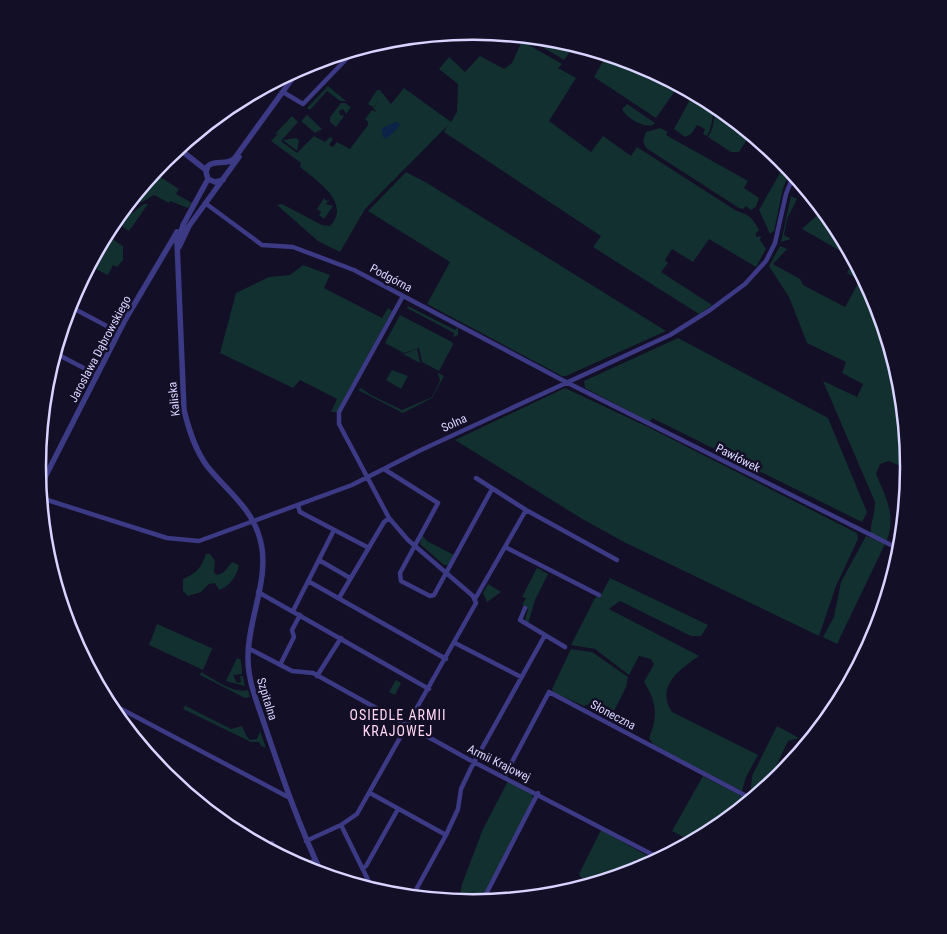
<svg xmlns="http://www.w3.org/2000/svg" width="947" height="934" font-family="'Roboto Condensed',sans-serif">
  <rect width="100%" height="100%" fill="#130f26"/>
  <path fill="#12302f" d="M524,36L559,40L575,45L564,60Z
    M522,41L562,64L558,68L576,78L549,121L591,152L603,136L631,156L637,147L735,210C749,216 750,214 759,230L756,233V237L761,236L760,240L766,249L756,267L709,239L693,262L672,249L665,260L668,263L661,272L712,305L699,314L593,247L601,236L444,132L448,125L365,209L340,252L318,241L277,205L282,204L322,225L330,226C352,203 316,180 300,167L301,163L271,141L279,133L274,135L292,116L298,122L281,141L297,153L314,136L325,142L330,137L333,139L329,145L333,147L337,142L350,149L368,125V122L365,119L372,110L377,112L373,108L379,100L373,107L368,104L377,90H380L391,104L404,88L451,122L457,112L458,84L439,69L449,57L465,72L480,56L504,69L512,63Z
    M607,54L636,63L666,85L685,88L675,91L656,118L594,77Z
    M328,86L346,101H340L327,91L310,110L307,108Z
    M692,96L717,106C711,116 713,126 707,136L703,134L705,129L697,125L691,134L685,137L674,129Z
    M341,103H345L351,107L346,114L343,109L339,111L340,115L344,116L336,127L330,122V117Z
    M627,104L655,123L653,125C644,128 626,118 622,109Z
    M718,107L723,111L719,109L715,116L742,134L745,129L751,133L739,152H731L708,137C716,124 712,118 718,107Z
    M307,115L322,129L315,133L301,121Z
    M660,128L668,132L666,135L748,181L744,188L759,198L756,207L751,210L746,206L743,209L739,208L646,148L643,141L646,132Z
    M296,138L299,140L297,151L283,140Z
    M785,164L791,170L783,188L774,231L770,234L759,210Z
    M406,172L427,183L666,331L566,376H562L427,304L450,262L368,211Z
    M154,173L179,189L176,194L192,203L188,208L170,201L169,203L154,195L142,202L132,200Z
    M791,196L797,199L787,219L784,235L791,239L781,242Z
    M324,198L327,201L330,199L326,204L333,206L324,219L319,215L321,212L317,209Z
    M144,204H148L129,231L114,221L123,211L122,213L131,214Z
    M823,210L836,225L853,258L802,229Z
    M106,235L123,246V260L117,267L113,265L108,275L89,266Z
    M780,246L787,249L773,264L800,279L803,285L845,307L860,280L847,273L854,259L876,301L901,382L909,467V470L889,461L880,464L876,474C886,497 897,517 886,542L871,533C870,523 875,515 875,502L823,381L857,397L863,384L842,373L846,362L807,343L789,297L769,266Z
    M303,265L330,275L324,288L382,318L388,308L392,311L337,412H331L337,399L300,380L293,388L220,353L236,293L269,277L290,275Z
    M408,306L455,330L458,327V335L453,337L454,333L407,308Z
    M400,315L452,342L453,345L439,371L422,362L419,348L404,353L385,343Z
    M678,338L828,418L867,512L862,522L652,418L650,422L585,388L584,381Z
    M385,344L404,354L417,349L420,363L444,376L432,398L403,413L358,390L361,388L371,395L402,410L432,397L440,381L438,373Z
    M392,370L408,376L401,389L386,380Z
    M565,388L648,427L857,533L858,539L836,586L819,636L624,542L584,520L455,440Z
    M422,535L427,541L454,555L448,565H444L420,544Z
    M866,536L885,544L837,644L823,637L834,617L841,582Z
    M206,554H210L215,561L214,573L218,575L224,572L232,562L239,565C237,576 229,587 219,590L215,583L209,584L201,592L188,596L183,591V579C197,573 201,568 206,554Z
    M537,568L542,570V573L543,571L548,574L535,600L528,624L525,620L528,609L522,605L526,598L522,597Z
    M610,578L708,625L701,636H691L620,601L609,609L699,656C680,669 655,687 672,712L758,755L746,777L742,791L654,746L649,738C658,717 657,702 644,682L654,664L651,659L639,656L629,675L595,649L571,645L595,598L601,595Z
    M488,584L501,592L487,602L483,593Z
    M157,624L216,650L212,649L203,670L149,645Z
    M571,649L592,652L628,677L626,687L610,719L592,710L588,704L584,706L554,693L552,689Z
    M237,658L241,660L242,674L233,675L237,683L241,682L240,676H243L245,686L226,681Z
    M201,672C214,679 233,694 248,690L250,697L245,698L200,675Z
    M396,680L401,683L395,695L389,692Z
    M186,704V706L231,729L242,726L247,737L250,740L257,739L260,731L266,748L261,746L259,742H251L183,709Z
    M777,726L799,738L788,741L776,766L783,770L779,777L753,799L750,797L752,776Z
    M703,776L751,801L715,829L692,842L672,831Z
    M508,781L532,794L533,800L481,902L459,901L462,884L483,829Z
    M601,830L657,861L649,865L636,859L629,873C615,877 588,892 579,874Z"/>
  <path fill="#0c2248" d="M396,122L400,124L396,130L386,139L383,137L382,128Z"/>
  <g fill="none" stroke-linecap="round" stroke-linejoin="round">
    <path stroke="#3d3a85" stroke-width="4.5" d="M520,36L523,38
      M283,92L303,104L355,50
      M205,203L262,245L293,247L354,270L566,382L901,550
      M69,306L118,332
      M55,353L97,375
      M384,469L438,503L400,573L401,581L430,596L434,595L492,489
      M476,478L526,510L617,560
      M41,498L167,538L199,541L352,485L421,450L670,335L710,310L745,284L766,261L775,243L786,194L794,174
      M298,506L300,512L369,548
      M505,547L599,595
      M319,560L350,578
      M308,581L446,659
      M258,592L429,689
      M339,598L384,522L389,518
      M475,599L526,510
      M525,608L520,620L545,635
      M293,611L334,530
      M455,643L521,677
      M248,648L292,671L313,673L468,759L661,859
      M864,655L879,624
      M280,665L294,637L292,630L300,615
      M317,676L341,638
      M108,702L288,797
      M504,777L549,692L752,799
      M370,793L446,835
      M190,796H191
      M341,825L373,890
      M228,826L231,821
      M306,841L341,825L357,814L476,603L473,596L408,540L389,518L339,424V412L403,296
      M269,849L272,843
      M302,867L315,860
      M363,868L366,866L398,809
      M412,897L446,835L458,809L461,789L471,768L545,635L565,647
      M482,902L538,793"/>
    <path stroke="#3d3a85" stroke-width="5.5" d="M178,148L206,170
      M223,180L215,182L208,179L206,172L208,166C216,159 225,166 234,159L300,68
      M184,223L177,242L184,410C189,430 195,450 207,466C226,490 252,508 260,539C271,578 247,620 248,659C248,683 259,707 266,729C283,779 299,826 322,874
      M183,225L208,179
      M179,247L189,226L239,157
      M40,487L125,320L177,232"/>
  </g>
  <g text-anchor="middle" stroke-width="5" stroke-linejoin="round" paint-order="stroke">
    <g font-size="12" fill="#d9d4ff" stroke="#130f26">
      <text transform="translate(391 278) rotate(28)" y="4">Podgórna</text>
      <text transform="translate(100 349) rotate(-62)" y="4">Jarosława Dąbrowskiego</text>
      <text transform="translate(174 399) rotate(-96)" y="4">Kaliska</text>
      <text transform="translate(454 423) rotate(-25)" y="4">Solna</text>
      <text transform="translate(738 458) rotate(27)" y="4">Pawłówek</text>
      <text transform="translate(267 699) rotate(73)" y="4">Szpitalna</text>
      <text transform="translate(613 715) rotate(28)" y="4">Słoneczna</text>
      <text transform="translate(499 763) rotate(26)" y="4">Armii Krajowej</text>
    </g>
    <g font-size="14" letter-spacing="1" fill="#ffd6f0" stroke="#130f26">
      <text x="398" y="720">OSIEDLE ARMII<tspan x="398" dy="16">KRAJOWEJ</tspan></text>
    </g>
  </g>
  <path d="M0 0H947V934H0ZM46 467a427 427 0 1 1 854 0a427 427 0 1 1-854 0Z" fill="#130f26" fill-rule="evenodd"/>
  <path fill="none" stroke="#d9d4ff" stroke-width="2.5" d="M46 467a427 427 0 1 1 854 0a427 427 0 1 1-854 0Z"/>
</svg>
